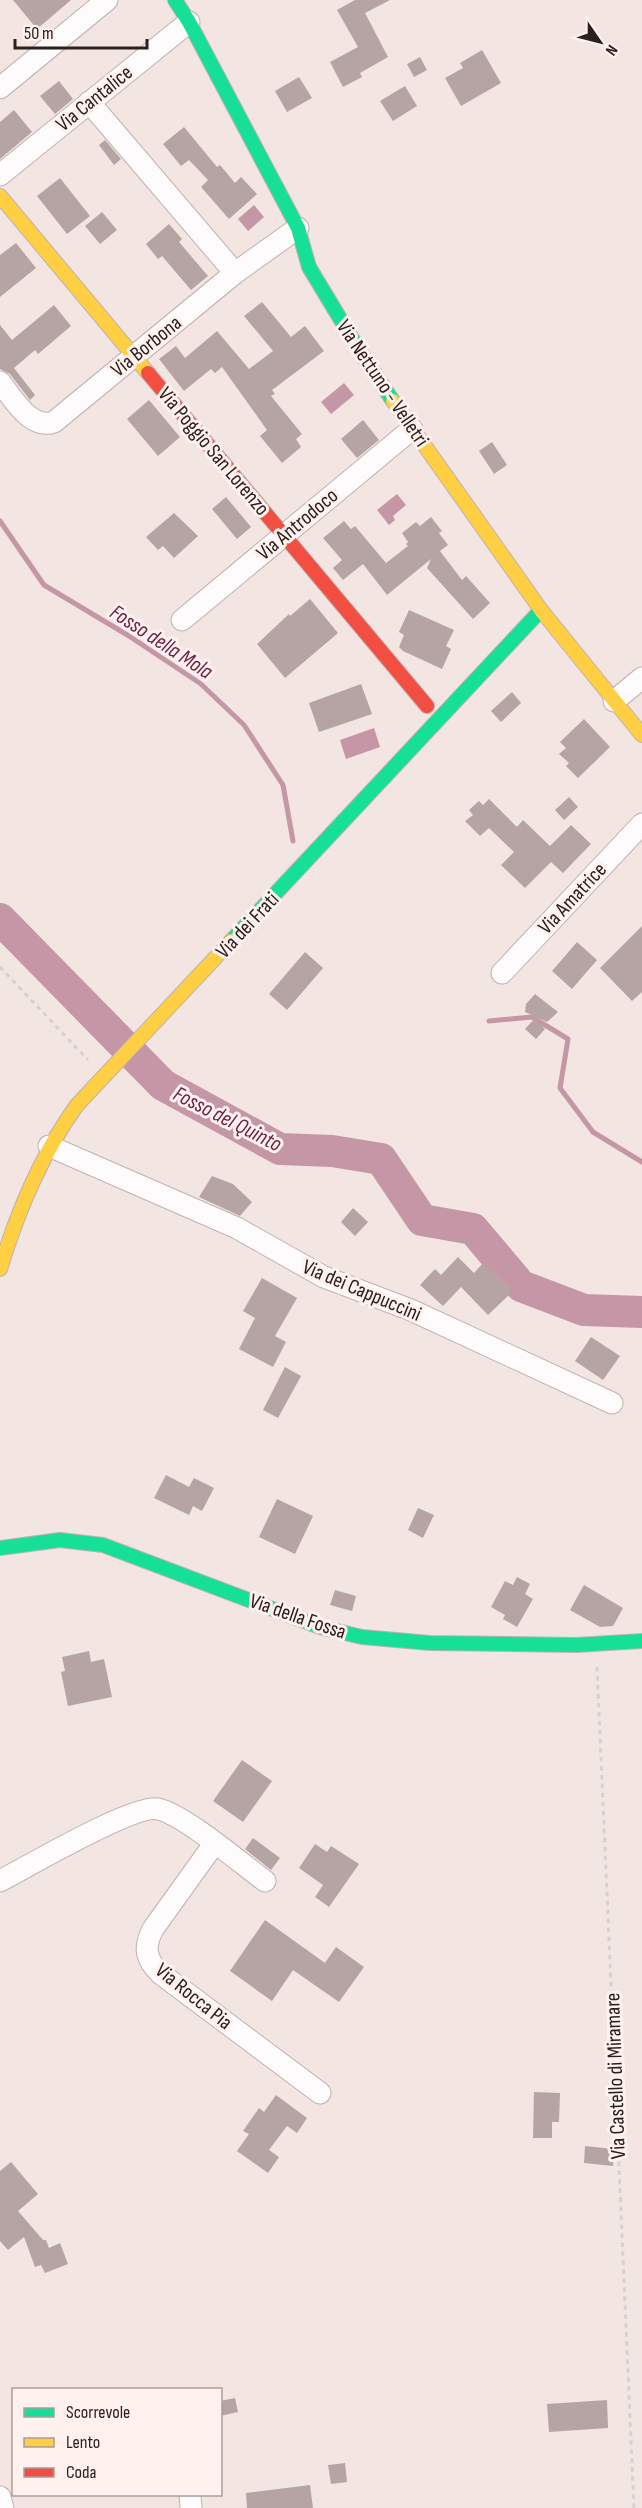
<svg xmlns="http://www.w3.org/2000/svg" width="642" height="2508" font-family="'Sofia Sans Condensed',sans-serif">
  <rect width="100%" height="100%" fill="#f3e5e2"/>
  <path fill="#c596a6" d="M254,205L264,217L248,231L238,219Z
    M344,383L354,395L331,414L321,402Z
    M397,494L406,505L393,516L395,520L389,525L377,510Z
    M374,728L380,747L346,759L340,740Z"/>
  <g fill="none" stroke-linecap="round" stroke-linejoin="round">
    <path stroke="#c596a6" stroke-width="5" d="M0,521L44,585L129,636L201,684L244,725L283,785L293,841
      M489,1021L532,1017L568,1039L560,1088L593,1132L642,1162"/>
    <path stroke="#c596a6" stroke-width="32" d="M0,919L163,1085L280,1149L332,1151L381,1159L422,1220L473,1229L521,1286L584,1310L642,1312"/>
  </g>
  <path fill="#b6a4a4" d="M13,0H71L37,29Z
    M355,0H390L365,13L388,57L360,73L362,77L343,87L330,62L358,47L337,10Z
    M482,50L501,83L461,106L445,78L463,68L460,63Z
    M420,57L427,70L414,77L407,64Z
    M299,77L312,98L287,112L275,91Z
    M59,81L73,99L55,114L40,96Z
    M405,86L417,106L393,121L380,101Z
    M14,110L32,132L0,159V122Z
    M184,127L217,167L220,165L235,183L241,177L257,194L229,219L201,187L208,180L189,160L181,166L163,144Z
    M105,140L121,159L114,165L99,145Z
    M60,178L90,216L67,234L37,196Z
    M102,212L117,230L100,244L85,226Z
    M169,224L182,239L179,242L208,276L191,290L162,256L158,259L146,244Z
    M16,243L36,268L0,297V255Z
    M262,302L291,337L305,326L324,351L272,390L275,394L271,396L302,434L296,439L301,447L282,463L260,436L267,430L222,367L215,373L211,369L184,391L159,359L176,346L185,358L217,331L249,369L273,351L244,316Z
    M54,305L71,326L38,354L35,350L14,368L35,395L30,400L10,374L0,369V325L12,340Z
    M149,400L180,437L158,456L127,419Z
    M363,420L379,440L357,458L341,439Z
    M492,442L507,465L494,474L479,451Z
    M226,497L251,527L237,539L212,509Z
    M174,513L198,536L174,558L163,546L158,550L146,537Z
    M431,517L442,531L439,533L448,545L440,551L462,580L466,576L490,603L473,619L427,568L431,559L387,595L363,564L343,580L333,568L342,560L323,538L344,521L351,529L355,526L386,563L408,546L406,544L408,542L402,533L416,522L420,526Z
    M310,599L338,633L285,678L257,644L289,614L290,616Z
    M409,610L454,630L446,646L451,649L442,669L403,651L399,647L404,635L399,632Z
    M361,684L372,714L319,732L309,703Z
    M512,692L521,703L501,722L491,711Z
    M584,719L610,747L578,778L566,766L569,763L559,754L566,748L560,742Z
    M569,797L578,807L564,820L555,810Z
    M489,799L517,827L523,820L550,846L571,825L591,844L563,873L551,862L525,888L501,865L514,852L489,828L480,836L465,821L473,815L469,810L479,801L483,805Z
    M642,926V992L632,1001L600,968Z
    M577,942L597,960L572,989L552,971Z
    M305,952L323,968L287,1010L269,994Z
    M535,994L558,1012L547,1022L525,1012L526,1004Z
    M534,1019L545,1029L536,1039L525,1029Z
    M212,1176L233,1184L252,1202L240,1216L199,1197Z
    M353,1208L368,1222L355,1236L341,1222Z
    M458,1257L474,1273L483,1263L513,1291L488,1315L461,1287L443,1306L420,1285L435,1269L441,1275Z
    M262,1278L297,1298L275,1336L286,1342L273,1367L239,1349L255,1318L243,1311Z
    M591,1337L620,1356L603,1380L575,1361Z
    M285,1367L301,1376L278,1418L263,1410Z
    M166,1475L189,1487L194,1478L214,1488L202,1511L193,1506L189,1515L154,1498Z
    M277,1499L313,1516L295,1554L259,1537Z
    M418,1508L434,1515L423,1538L408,1530Z
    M517,1577L530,1584L525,1594L533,1599L517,1627L503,1619L505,1615L491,1607L505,1581L513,1585Z
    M584,1585L623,1608L613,1626L600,1627L570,1610Z
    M335,1590L356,1596L352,1611L330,1605Z
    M89,1651L91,1662L104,1659L112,1697L68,1706L61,1672L65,1671L62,1657Z
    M242,1760L272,1781L243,1822L213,1801Z
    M253,1838L280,1858L271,1870L245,1849Z
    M315,1844L327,1852L331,1846L359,1864L329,1907L315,1897L323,1885L299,1868Z
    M265,1920L325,1963L336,1947L364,1967L339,2002L293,1970L272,2001L230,1971Z
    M534,2092L560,2093L559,2122H552V2138H533Z
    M276,2095L307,2118L297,2133L287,2126L269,2150L279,2157L268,2173L237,2151L249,2134L243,2131L259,2108L264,2112Z
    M585,2146L614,2149L613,2166L584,2163Z
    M11,2162L38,2194L18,2211L43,2240H46L49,2248L60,2243L68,2264L45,2273L41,2265L35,2267L24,2237L8,2250L0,2241V2171Z
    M235,2398L238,2412L220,2416V2401Z
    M607,2400L608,2428L549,2432L547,2404Z
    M345,2463L347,2482L331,2484L328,2465Z
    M310,2485L313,2508H247L246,2493Z"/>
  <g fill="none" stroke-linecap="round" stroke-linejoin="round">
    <g stroke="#bfb2b0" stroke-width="23">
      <path id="street" d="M0,88L107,0
        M89,102L235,273
        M0,175L189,22
        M0,382C13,398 30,430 54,422L235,273L298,228
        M182,620L412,429
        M614,701L642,678
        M502,973L642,824
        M49,1146L237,1228L324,1277L411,1310L612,1403
        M214,1844L153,1929C143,1948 146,1960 161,1974L320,2093
        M0,1881C27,1867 134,1804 158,1809C183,1814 242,1864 265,1881
        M190,2494L191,2508
        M0,2497L3,2508"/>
    </g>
    <g stroke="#bfb2b0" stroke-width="16">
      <path id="fast" d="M175,0L189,22L298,228L309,267L359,350L393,401
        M231,941L541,610
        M0,1548L60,1540L103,1545L320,1627L362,1637L430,1643L576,1645L642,1641"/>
    </g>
    <g stroke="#bfb2b0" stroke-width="16">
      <path id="slow" d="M0,196L148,373
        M393,401L541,610L642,735
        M0,1269C18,1210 41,1155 77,1105L231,941"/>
    </g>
    <g stroke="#bfb2b0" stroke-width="16">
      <path id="jam" d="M148,373L427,706"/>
    </g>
    <path stroke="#d5d1d0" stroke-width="3" stroke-dasharray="4.5 4.5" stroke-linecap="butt" d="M0,967L88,1060
      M597,1667L634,2508"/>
    <use href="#street" stroke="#fdfbfb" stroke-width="21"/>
    <use href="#fast" stroke="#16e098" stroke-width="14"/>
    <use href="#slow" stroke="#ffcf43" stroke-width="14"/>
    <use href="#jam" stroke="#f24e42" stroke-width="14"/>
  </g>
  <g text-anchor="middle" stroke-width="6" stroke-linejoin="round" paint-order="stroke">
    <g font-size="21" fill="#2c201e" stroke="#fef1ee">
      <text transform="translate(94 98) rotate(-39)" y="7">Via Cantalice</text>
      <text transform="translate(146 346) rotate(-39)" y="7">Via Borbona</text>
      <text transform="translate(383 383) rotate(56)" y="7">Via Nettuno - Velletri</text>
      <text transform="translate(214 451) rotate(50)" y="7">Via Poggio San Lorenzo</text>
      <text transform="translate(297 524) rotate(-40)" y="7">Via Antrodoco</text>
      <text transform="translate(572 898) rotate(-47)" y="7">Via Amatrice</text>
      <text transform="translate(247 925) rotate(-47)" y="7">Via dei Frati</text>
      <text transform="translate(362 1290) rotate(23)" y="7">Via dei Cappuccini</text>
      <text transform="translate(298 1616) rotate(19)" y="7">Via della Fossa</text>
      <text transform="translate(194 1996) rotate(39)" y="7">Via Rocca Pia</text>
      <text transform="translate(615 2076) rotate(-92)" y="7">Via Castello di Miramare</text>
    </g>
    <g font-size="22" font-style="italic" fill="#6d2348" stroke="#fef1ee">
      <text transform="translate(162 641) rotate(33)" y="8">Fosso della Mola</text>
      <text transform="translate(228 1118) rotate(27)" y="8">Fosso del Quinto</text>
    </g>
  </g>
  <rect x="12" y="2388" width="210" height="108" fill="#fef1ee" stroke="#aa9d9b" stroke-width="1.5"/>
  <rect x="24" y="2408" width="30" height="9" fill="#16e098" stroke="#aa9d9b" stroke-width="1.5"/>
  <text x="66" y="2418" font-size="18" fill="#2c201e">Scorrevole</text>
  <rect x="24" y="2438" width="30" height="9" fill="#ffcf43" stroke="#aa9d9b" stroke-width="1.5"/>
  <text x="66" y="2448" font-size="18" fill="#2c201e">Lento</text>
  <rect x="24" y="2468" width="30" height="9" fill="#f24e42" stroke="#aa9d9b" stroke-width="1.5"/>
  <text x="66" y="2478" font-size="18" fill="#2c201e">Coda</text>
  <g transform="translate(600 42) rotate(125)" stroke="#fef1ee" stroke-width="4.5" paint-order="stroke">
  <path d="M0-4.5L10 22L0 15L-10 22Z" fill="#2c201e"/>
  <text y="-9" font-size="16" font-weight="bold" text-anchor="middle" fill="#2c201e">N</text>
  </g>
  <path d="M15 39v9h132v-9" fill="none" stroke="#2c201e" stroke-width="3"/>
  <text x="24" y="39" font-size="18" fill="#2c201e" stroke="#fef1ee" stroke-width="4.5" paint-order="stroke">50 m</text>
</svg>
